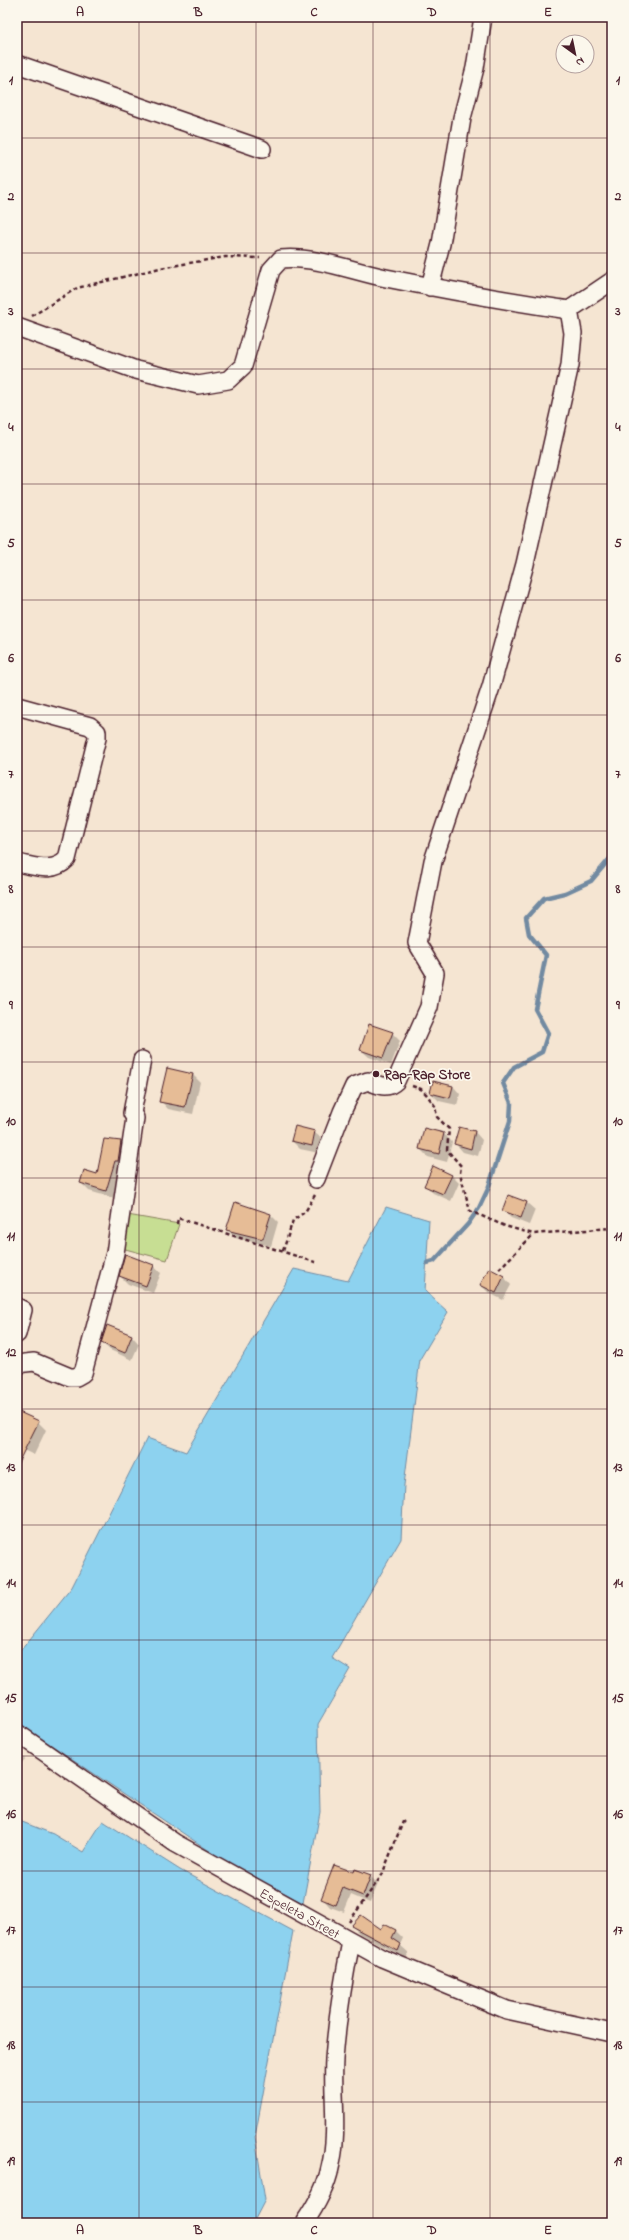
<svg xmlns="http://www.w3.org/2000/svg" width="629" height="2240" font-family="'Indie Flower',sans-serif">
  <rect width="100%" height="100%" fill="#f5e5d2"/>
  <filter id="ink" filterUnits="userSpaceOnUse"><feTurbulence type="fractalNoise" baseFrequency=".025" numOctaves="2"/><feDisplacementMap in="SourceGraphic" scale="8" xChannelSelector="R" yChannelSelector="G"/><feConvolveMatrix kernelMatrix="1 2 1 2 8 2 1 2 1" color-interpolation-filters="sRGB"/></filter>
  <g filter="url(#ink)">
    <path fill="#c7de93" stroke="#887e5f" d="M116,1213L179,1224L167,1260L110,1245Z"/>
    <path fill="#8dd2ef" stroke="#728aa1" d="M386,1207L429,1220L425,1291L448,1312L420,1359L404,1485L401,1539L332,1658L350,1669L318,1724L320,1812L303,1903L226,1862L17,1722V1655L72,1587L147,1438L186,1452L294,1269L348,1281Z
      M17,1820L53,1834L83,1852L103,1821L180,1870L293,1931L255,2137L265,2200L253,2223H17Z"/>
    <path fill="#0003" d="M392,1033L400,1041L391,1065L369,1057L361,1050Z
      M192,1074L200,1082L193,1114L168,1109L161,1101Z
      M453,1086L460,1094L457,1105L439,1101L431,1093Z
      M425,1130L444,1134L452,1142L447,1162L428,1157L420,1149Z
      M314,1132L322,1139L319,1153L300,1149L292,1141Z
      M475,1132L482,1140L478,1156L463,1152L456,1144Z
      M105,1140L121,1142L129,1150L113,1198L89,1191L81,1183L98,1176Z
      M451,1175L459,1183L451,1201L433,1193L425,1185Z
      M527,1203L535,1210L529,1225L511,1218L503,1211Z
      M270,1214L278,1222L271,1246L235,1238L228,1230Z
      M153,1266L161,1273L153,1293L128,1284L120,1276Z
      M489,1270L504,1277L511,1285L503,1300L489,1293L481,1285Z
      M107,1326L132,1336L139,1344L132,1360L110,1350L102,1343Z
      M17,1412L38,1422L46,1430L34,1455L17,1447Z
      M17,1751L25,1759L17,1769Z
      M354,1874L370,1876L378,1884L370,1903L351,1895L344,1912L330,1907L323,1899Z
      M352,1926L396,1931L403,1938L400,1945L409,1953L406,1958L360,1934Z"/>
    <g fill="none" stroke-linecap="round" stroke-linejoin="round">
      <path stroke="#728aa1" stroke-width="4.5" d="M427,1263L434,1261L468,1224L479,1208L488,1189L510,1121L511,1103L503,1083L514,1067L542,1052L548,1033L535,1009L546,955L529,934L526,918L544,898L565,893L591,881L612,856"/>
    </g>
    <path fill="#e6bc96" stroke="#4a1f2b" d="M369,1024L393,1032L383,1058L360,1050Z
      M167,1068L193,1074L185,1107L159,1102Z
      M433,1081L453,1086L450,1098L430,1093Z
      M295,1126L315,1131L312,1146L291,1141Z
      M459,1127L475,1131L471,1149L454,1144Z
      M424,1128L444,1133L439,1154L419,1149Z
      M104,1139L121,1141L118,1161H115L106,1191L80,1183L84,1170L97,1174Z
      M433,1166L452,1175L443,1194L424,1186Z
      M508,1195L527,1202L521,1218L502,1211Z
      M235,1202L271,1214L263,1239L226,1230Z
      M125,1254L154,1265L146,1286L119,1276Z
      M489,1268L504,1276L496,1293L480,1285Z
      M107,1325L132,1335L125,1353L101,1343Z
      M17,1411L39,1421L17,1465Z
      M334,1865L354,1872L355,1869L371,1875L363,1896L343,1888L336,1905L321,1899Z
      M361,1915L381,1929L384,1924L396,1930L392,1938L401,1944L398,1951L351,1926Z"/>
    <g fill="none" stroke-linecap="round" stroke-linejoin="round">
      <g stroke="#4a1f2b" stroke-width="20">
        <path id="minor" d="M17,64L262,149
          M430,287L441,244L462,118L475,68L483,17
          M17,327L136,370L198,385L228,380L243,366L271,270L281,259C316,256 352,271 386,278C446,290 507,301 569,310L612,281
          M17,706L90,726L97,732V738L67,859C53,874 35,866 17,863
          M316,1179L342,1112L354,1086L368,1081C379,1085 387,1090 396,1081L429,1007L435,973L417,943L433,861L491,687L525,564L570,365L573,333L569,310
          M17,1307L23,1310L17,1334
          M17,1364L34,1362L70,1377H76L83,1373L115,1253L135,1118L132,1113L142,1060
          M17,1733L175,1843L382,1958L507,2010L612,2033
          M304,2223C315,2207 326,2188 330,2168C339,2133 332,2095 334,2059C337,2019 343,1981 351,1942"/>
      </g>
      <path stroke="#4a1f2b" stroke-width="2.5" stroke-dasharray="4 3" stroke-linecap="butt" d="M32,316L77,288L160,268L225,257L260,258
        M412,1086L421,1089L427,1095L435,1106L437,1117L449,1129L447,1150L461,1166L460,1173L470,1211L505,1226L533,1234L612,1228
        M177,1224L178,1218L318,1263
        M283,1251L293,1220L305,1212L315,1195
        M499,1269L533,1235
        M349,1922L382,1875L404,1819"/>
      <use href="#minor" stroke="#fbf7ec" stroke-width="17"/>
    </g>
  </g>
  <path fill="none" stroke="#4a1f2b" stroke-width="1" stroke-opacity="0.55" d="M139,17V2223M256,17V2223M373,17V2223M490,17V2223M17,138H612M17,253H612M17,369H612M17,484H612M17,600H612M17,715H612M17,831H612M17,947H612M17,1062H612M17,1178H612M17,1293H612M17,1409H612M17,1525H612M17,1640H612M17,1756H612M17,1871H612M17,1987H612M17,2102H612"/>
  <circle fill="#4a1f2b" stroke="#fbf7ec" stroke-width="1.5" cx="376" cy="1074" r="4"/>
  <g text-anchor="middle" stroke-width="3.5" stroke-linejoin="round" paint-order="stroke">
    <g font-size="14" font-weight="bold" fill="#4a1f2b" stroke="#fbf7ec" text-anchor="start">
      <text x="384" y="1079">Rap-Rap Store</text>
    </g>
    <g font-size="14" fill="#4a1f2b" stroke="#fbf7ec">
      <text transform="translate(300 1913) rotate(29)" y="5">Espeleta Street</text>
    </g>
  </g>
  <rect width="629" height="2240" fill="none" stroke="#fbf7ec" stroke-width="44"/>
  <g transform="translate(575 54) rotate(147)"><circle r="19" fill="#fbf7ec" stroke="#b4a19f"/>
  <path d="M0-3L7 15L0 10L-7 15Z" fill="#4a1f2b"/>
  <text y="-6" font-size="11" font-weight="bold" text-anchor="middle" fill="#4a1f2b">N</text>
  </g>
  <rect x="22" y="22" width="585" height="2196" fill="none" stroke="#4a1f2b" stroke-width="1.5"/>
  <g font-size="13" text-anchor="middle" font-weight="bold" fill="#4a1f2b">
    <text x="80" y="16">A</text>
    <text x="198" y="16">B</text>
    <text x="314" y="16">C</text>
    <text x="432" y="16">D</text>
    <text x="548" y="16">E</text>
    <text x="11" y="84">1</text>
    <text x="618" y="84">1</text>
    <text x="11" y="200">2</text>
    <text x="618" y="200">2</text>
    <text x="11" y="315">3</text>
    <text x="618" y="315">3</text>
    <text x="11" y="431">4</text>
    <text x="618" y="431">4</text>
    <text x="11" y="547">5</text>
    <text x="618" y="547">5</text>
    <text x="11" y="662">6</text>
    <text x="618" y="662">6</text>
    <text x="11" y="778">7</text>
    <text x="618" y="778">7</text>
    <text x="11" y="893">8</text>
    <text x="618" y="893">8</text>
    <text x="11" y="1009">9</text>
    <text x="618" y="1009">9</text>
    <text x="11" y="1125">10</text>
    <text x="618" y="1125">10</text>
    <text x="11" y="1240">11</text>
    <text x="618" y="1240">11</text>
    <text x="11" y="1356">12</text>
    <text x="618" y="1356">12</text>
    <text x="11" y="1471">13</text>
    <text x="618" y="1471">13</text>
    <text x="11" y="1587">14</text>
    <text x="618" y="1587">14</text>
    <text x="11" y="1702">15</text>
    <text x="618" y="1702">15</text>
    <text x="11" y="1818">16</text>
    <text x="618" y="1818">16</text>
    <text x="11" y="1934">17</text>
    <text x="618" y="1934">17</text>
    <text x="11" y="2049">18</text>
    <text x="618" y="2049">18</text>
    <text x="11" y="2165">19</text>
    <text x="618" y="2165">19</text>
    <text x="80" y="2234">A</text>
    <text x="198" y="2234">B</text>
    <text x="314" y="2234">C</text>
    <text x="432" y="2234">D</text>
    <text x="548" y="2234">E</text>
  </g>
</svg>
